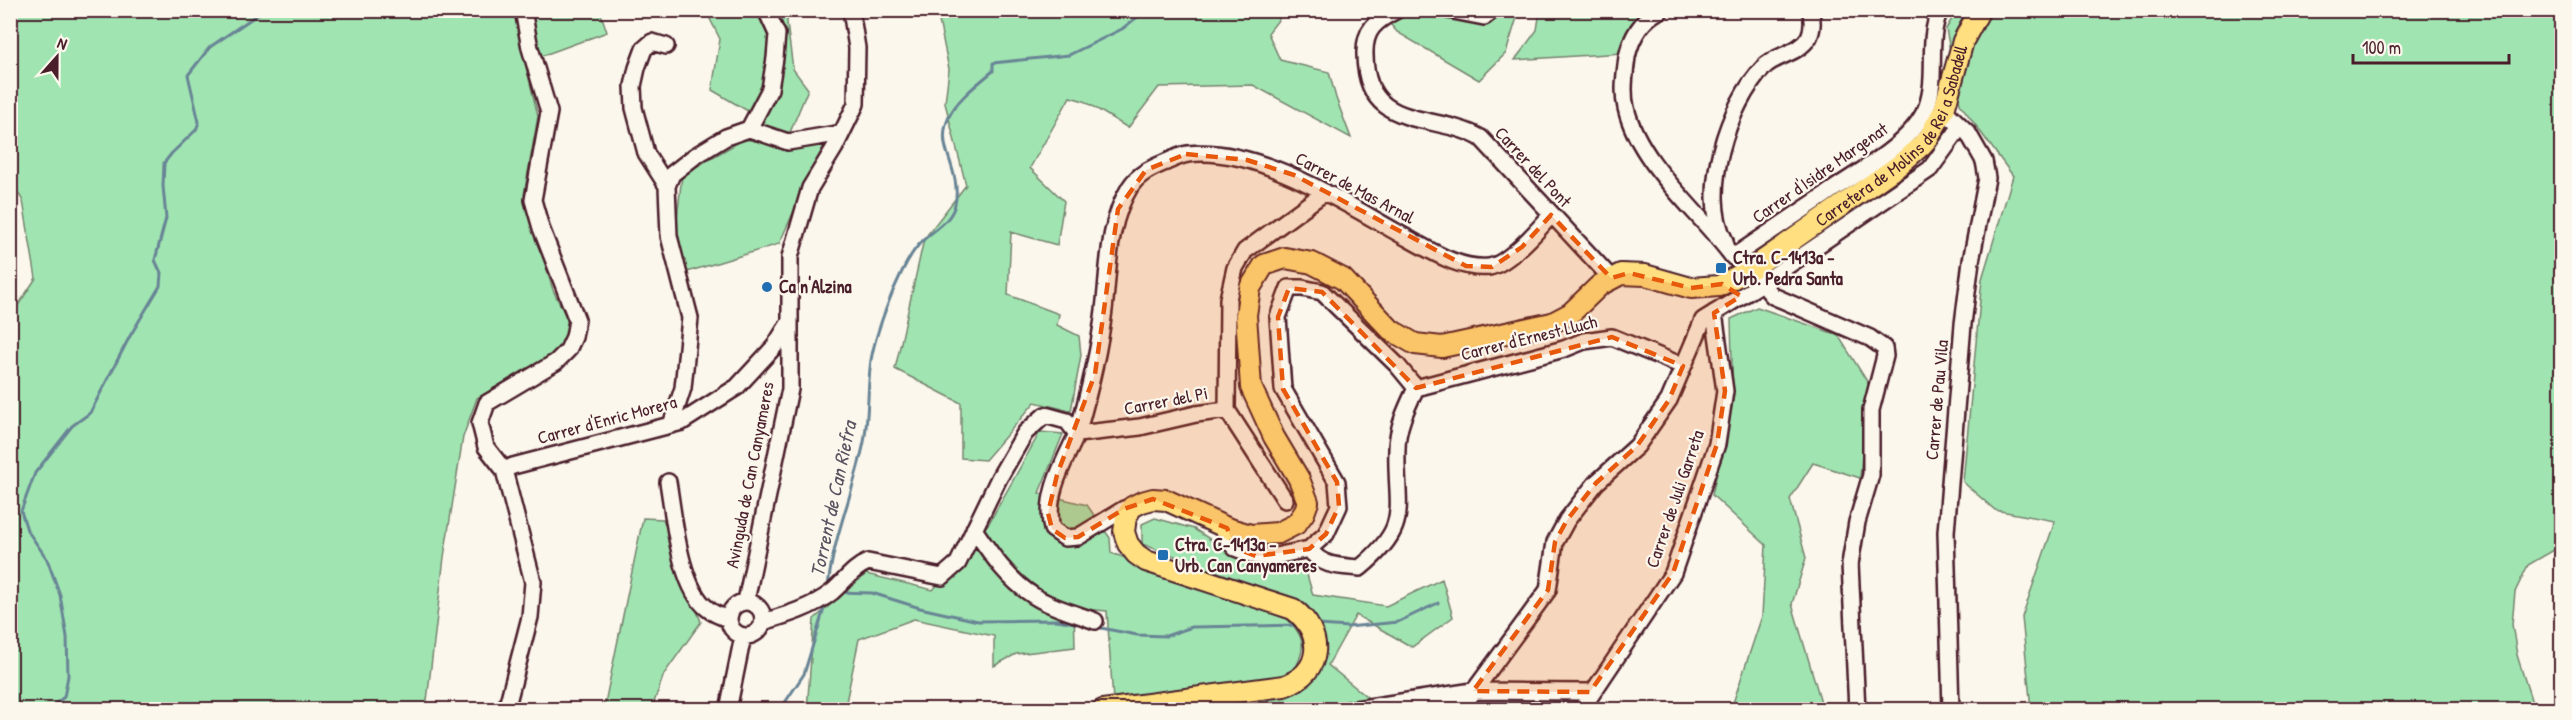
<svg xmlns="http://www.w3.org/2000/svg" width="2572" height="720" font-family="'Patrick Hand',sans-serif">
  <rect width="100%" height="100%" fill="#fbf7ec"/>
  <filter id="ink" filterUnits="userSpaceOnUse"><feTurbulence type="fractalNoise" baseFrequency=".0167" numOctaves="2"/><feDisplacementMap in="SourceGraphic" scale="12" xChannelSelector="R" yChannelSelector="G"/><feConvolveMatrix kernelMatrix="1 2 1 2 8 2 1 2 1" color-interpolation-filters="sRGB"/></filter>
  <g filter="url(#ink)">
    <path fill="#a0e5b1" stroke="#75826e" stroke-width="1.5" d="M12,10L600,11L607,32L525,62L538,116L524,195L553,290L571,327L559,351L477,398L463,437L444,557L426,709H11L10,625L14,597L10,580L11,316L36,278L23,201L11,181Z
      M1957,10L2561,11V546L2528,565L2515,592L2512,624L2517,655L2534,709H2031L2022,617L2055,521L1995,510L1963,482L1982,279L2013,176L1960,104L1946,29Z
      M706,11H788L787,23L793,69L808,89L784,147L794,149L824,145L779,244L687,272L676,228L682,175L744,139L755,141L765,121L712,90L720,39Z
      M872,11V10L1285,11L1268,33L1280,60L1329,72L1336,98L1351,138L1253,85L1159,87L1128,128L1084,101L1070,97L1030,168L1064,201L1057,245L1011,232L1008,295L1059,314L1057,325L1079,336L1081,355L1071,411L1035,402L985,460L961,458V403L895,369L924,239L966,185L945,103L949,69L937,11Z
      M1379,11H1519L1506,53L1479,80L1397,32Z
      M1540,11H1663L1623,53L1515,60L1537,30Z
      M1757,307L1838,335L1868,383L1860,478L1813,463L1790,499L1806,558L1792,604L1823,709H1731L1762,616L1766,545L1712,495L1733,401L1731,319Z
      M1040,432L1063,434L1039,493L1087,505L1110,538L1111,553L1281,612C1304,636 1310,645 1291,676L1113,701L1107,611L1074,608L1075,647L1016,654L994,666V636L914,619L859,639L846,702L848,709L807,710L814,619L866,574L933,590L989,523Z
      M643,518L663,519L701,622L664,674L652,708L657,709L606,710L604,708Z
      M1155,518L1194,529L1241,559L1305,568L1313,595L1386,606L1442,579L1453,617L1412,647L1356,615L1328,665L1382,709H1233L1232,703L1308,683L1317,646L1296,601L1142,544V524Z"/>
    <g fill="none" stroke-linecap="round" stroke-linejoin="round">
      <path stroke="#688495" stroke-width="3" d="M828,587C833,537 854,491 864,442C869,415 867,388 871,360C875,337 884,313 893,291C900,276 906,260 917,247C928,232 951,224 955,204C959,188 953,170 948,155C933,116 967,93 993,71V63L1069,55L1122,29L1146,10
        M839,592L872,593L920,608L978,621L1057,620L1086,625
        M1319,625L1348,627L1398,622L1438,603
        M1096,627L1137,635L1166,636L1192,627L1300,625
        M48,710L64,697L68,676L67,637L60,595L47,559L27,530L21,511L35,473L72,426L90,413L130,336L160,286L161,273L155,260L166,218L163,186L164,163L172,153L196,130L199,122L188,75L210,47L264,10
        M780,710L804,674L826,602"/>
      <g stroke="#4a1f2b" stroke-width="20">
        <path id="minor" d="M1397,10C1375,21 1364,30 1365,55C1366,133 1433,111 1481,138L1611,278
          M1448,10L1484,17L1493,10
          M1661,10C1642,18 1631,38 1627,57C1625,73 1622,92 1626,108C1639,164 1700,212 1733,257
          M666,46L652,42L644,49L637,68L633,86L634,108L646,153L667,186L669,236L690,318L683,388L671,425
          M1944,110L1968,133L1984,161L1987,178L1971,261L1963,324L1946,532L1951,710
          M749,129L770,89L775,58L777,34L766,10
          M667,186L672,174L695,156L726,137L749,129L788,142L842,133
          M1725,241C1699,193 1728,104 1764,67C1775,55 1799,54 1809,37C1813,29 1813,18 1810,10
          M1733,257C1757,262 1757,280 1773,296L1870,338L1884,348L1885,356L1871,410V475L1857,522L1850,564L1857,710
          M1733,257C1764,236 1794,216 1825,195C1857,172 1913,144 1927,106C1938,75 1926,41 1940,10
          M1416,388L1564,349L1584,341L1612,337L1683,366
          M1227,410L1228,299L1235,268L1245,251L1325,192
          M504,470L513,466L682,422L737,387L774,347L789,323
          M668,482C674,516 679,587 708,609C714,614 722,617 729,619
          M1285,500L1227,410L1196,414L1140,427L1077,434C1089,393 1099,353 1104,310C1109,269 1107,224 1130,187C1139,173 1152,168 1166,162C1173,159 1181,155 1188,154C1258,145 1349,206 1409,239C1433,252 1461,270 1489,267C1507,265 1539,229 1551,215
          M1227,528L1228,540L1235,548L1256,556L1271,557L1309,549L1326,534L1339,506L1337,482L1283,389L1278,317L1289,288H1302L1322,292L1397,365L1416,388
          M974,529C991,554 1008,580 1034,596C1052,608 1075,613 1095,621
          M1309,549C1322,567 1339,566 1360,568C1413,524 1395,509 1397,449C1397,427 1407,407 1416,388
          M746,601L790,389V257L810,188L835,147L856,104L857,48L851,10
          M729 619a17 17 0 1 1 34 0a17 17 0 1 1-34 0Z
          M763,622C787,615 813,607 832,592C845,581 853,568 868,562L942,577L958,563L999,478L1025,433L1045,415L1067,421L1077,434C1063,464 1044,496 1052,529L1065,538L1078,537L1124,509L1132,507
          M506,710L530,617L533,582L504,470L486,447L480,423L487,403L556,362L568,350L574,337L577,320L541,228L533,200L549,112L530,48L523,10
          M728,710L743,636
          M1349,710L1473,691L1590,692
          M1460,710L1548,590L1555,542L1567,520L1596,483L1637,446L1669,400L1703,320L1761,284L1930,169L1961,126
          M1581,710L1673,573L1717,444L1725,391L1714,313"/>
      </g>
      <g stroke="#4a1f2b" stroke-width="24">
        <g id="major">
          <path id="s1" d="M1103,710L1284,686C1324,672 1324,632 1293,609L1146,561L1136,554L1128,544L1124,532L1126,517L1132,507L1142,502L1153,499L1166,500L1227,528L1251,535L1278,533L1296,524L1304,513L1308,502L1299,479L1274,437L1251,387L1246,315L1250,288L1264,265L1285,258L1312,263L1343,279L1391,330L1415,344L1442,347L1552,323L1571,313L1600,285L1621,274L1645,275L1691,288L1719,286L1754,267L1898,166L1921,146L1929,137L1944,110L1963,41L1980,10"/>
        </g>
      </g>
      <use href="#minor" stroke="#fbf7ec" stroke-width="15"/>
      <use href="#major" stroke="#ffdf80" stroke-width="20"/>
    </g>
  </g>
  <path fill="#e8590c" fill-opacity="0.2" stroke="#e8590c" stroke-width="4.5" stroke-dasharray="12 8" stroke-linejoin="round" d="M1186,154L1247,160L1294,175L1466,266L1492,267L1522,247L1551,215L1611,278L1629,273L1691,288L1722,284L1741,296L1714,313L1725,391L1717,444L1673,573L1590,692L1473,691L1548,590L1555,542L1567,520L1596,483L1637,446L1669,400L1683,366L1612,337L1416,388L1322,292L1289,288L1278,317L1283,389L1337,482L1339,506L1326,534L1309,549L1256,556L1235,548L1227,528L1153,499L1124,509L1078,537L1065,538L1052,529L1048,513L1057,475L1095,374L1118,209L1146,170Z"/>
  <g fill="#1f6fb2" stroke="#fbf7ec" stroke-width="2">
    <rect x="1715" y="262" width="12" height="12" rx="3"/>
    <circle cx="767" cy="287" r="6"/>
    <rect x="1157" y="549" width="12" height="12" rx="3"/>
  </g>
  <g text-anchor="middle" stroke-width="4.5" stroke-linejoin="round" paint-order="stroke">
    <g font-size="18" fill="#4a1f2b" stroke="#fbf7ec">
      <text dy="6" stroke="none"><textPath href="#s1" startOffset="1700">Carretera de Molins de Rei a Sabadell</textPath></text>
      <text transform="translate(1533 167) rotate(47)" y="6">Carrer del Pont</text>
      <text transform="translate(1820 173) rotate(-35)" y="6">Carrer d'Isidre Margenat</text>
      <text transform="translate(1355 188) rotate(28)" y="6">Carrer de Mas Arnal</text>
      <text transform="translate(1529 338) rotate(-14)" y="6">Carrer d'Ernest Lluch</text>
      <text transform="translate(1937 400) rotate(-85)" y="6">Carrer de Pau Vila</text>
      <text transform="translate(1166 401) rotate(-11)" y="6">Carrer del Pi</text>
      <text transform="translate(607 420) rotate(-15)" y="6">Carrer d'Enric Morera</text>
      <text transform="translate(750 475) rotate(-79)" y="6">Avinguda de Can Canyameres</text>
      <text transform="translate(1675 499) rotate(-71)" y="6">Carrer de Juli Garreta</text>
    </g>
    <g font-size="18" font-weight="bold" fill="#4a1f2b" stroke="#fbf7ec" text-anchor="start">
      <text x="1733" y="264">Ctra. C-1413a -<tspan x="1733" dy="21">Urb. Pedra Santa</tspan></text>
      <text x="779" y="293">Ca n'Alzina</text>
      <text x="1175" y="551">Ctra. C-1413a -<tspan x="1175" dy="21">Urb. Can Canyameres</tspan></text>
    </g>
    <g font-size="20" font-style="italic" fill="#595260" stroke="#fbf7ec">
      <text transform="translate(833 499) rotate(-78)" y="7">Torrent de Can Riefra</text>
    </g>
  </g>
  <rect width="2572" height="720" fill="none" stroke="#fbf7ec" stroke-width="36"/>
  <rect x="18" y="18" width="2536" height="684" fill="none" stroke="#4a1f2b" stroke-width="2" filter="url(#ink)"/>
  <g transform="translate(57 57) rotate(21)" stroke="#fbf7ec" stroke-width="4.5" paint-order="stroke">
  <path d="M0-4.5L10 22L0 15L-10 22Z" fill="#4a1f2b"/>
  <text y="-9" font-size="16" font-weight="bold" text-anchor="middle" fill="#4a1f2b">N</text>
  </g>
  <path d="M2353 54v9h156v-9" fill="none" stroke="#4a1f2b" stroke-width="3"/>
  <text x="2362" y="54" font-size="18" fill="#4a1f2b" stroke="#fbf7ec" stroke-width="4.5" paint-order="stroke">100 m</text>
</svg>
